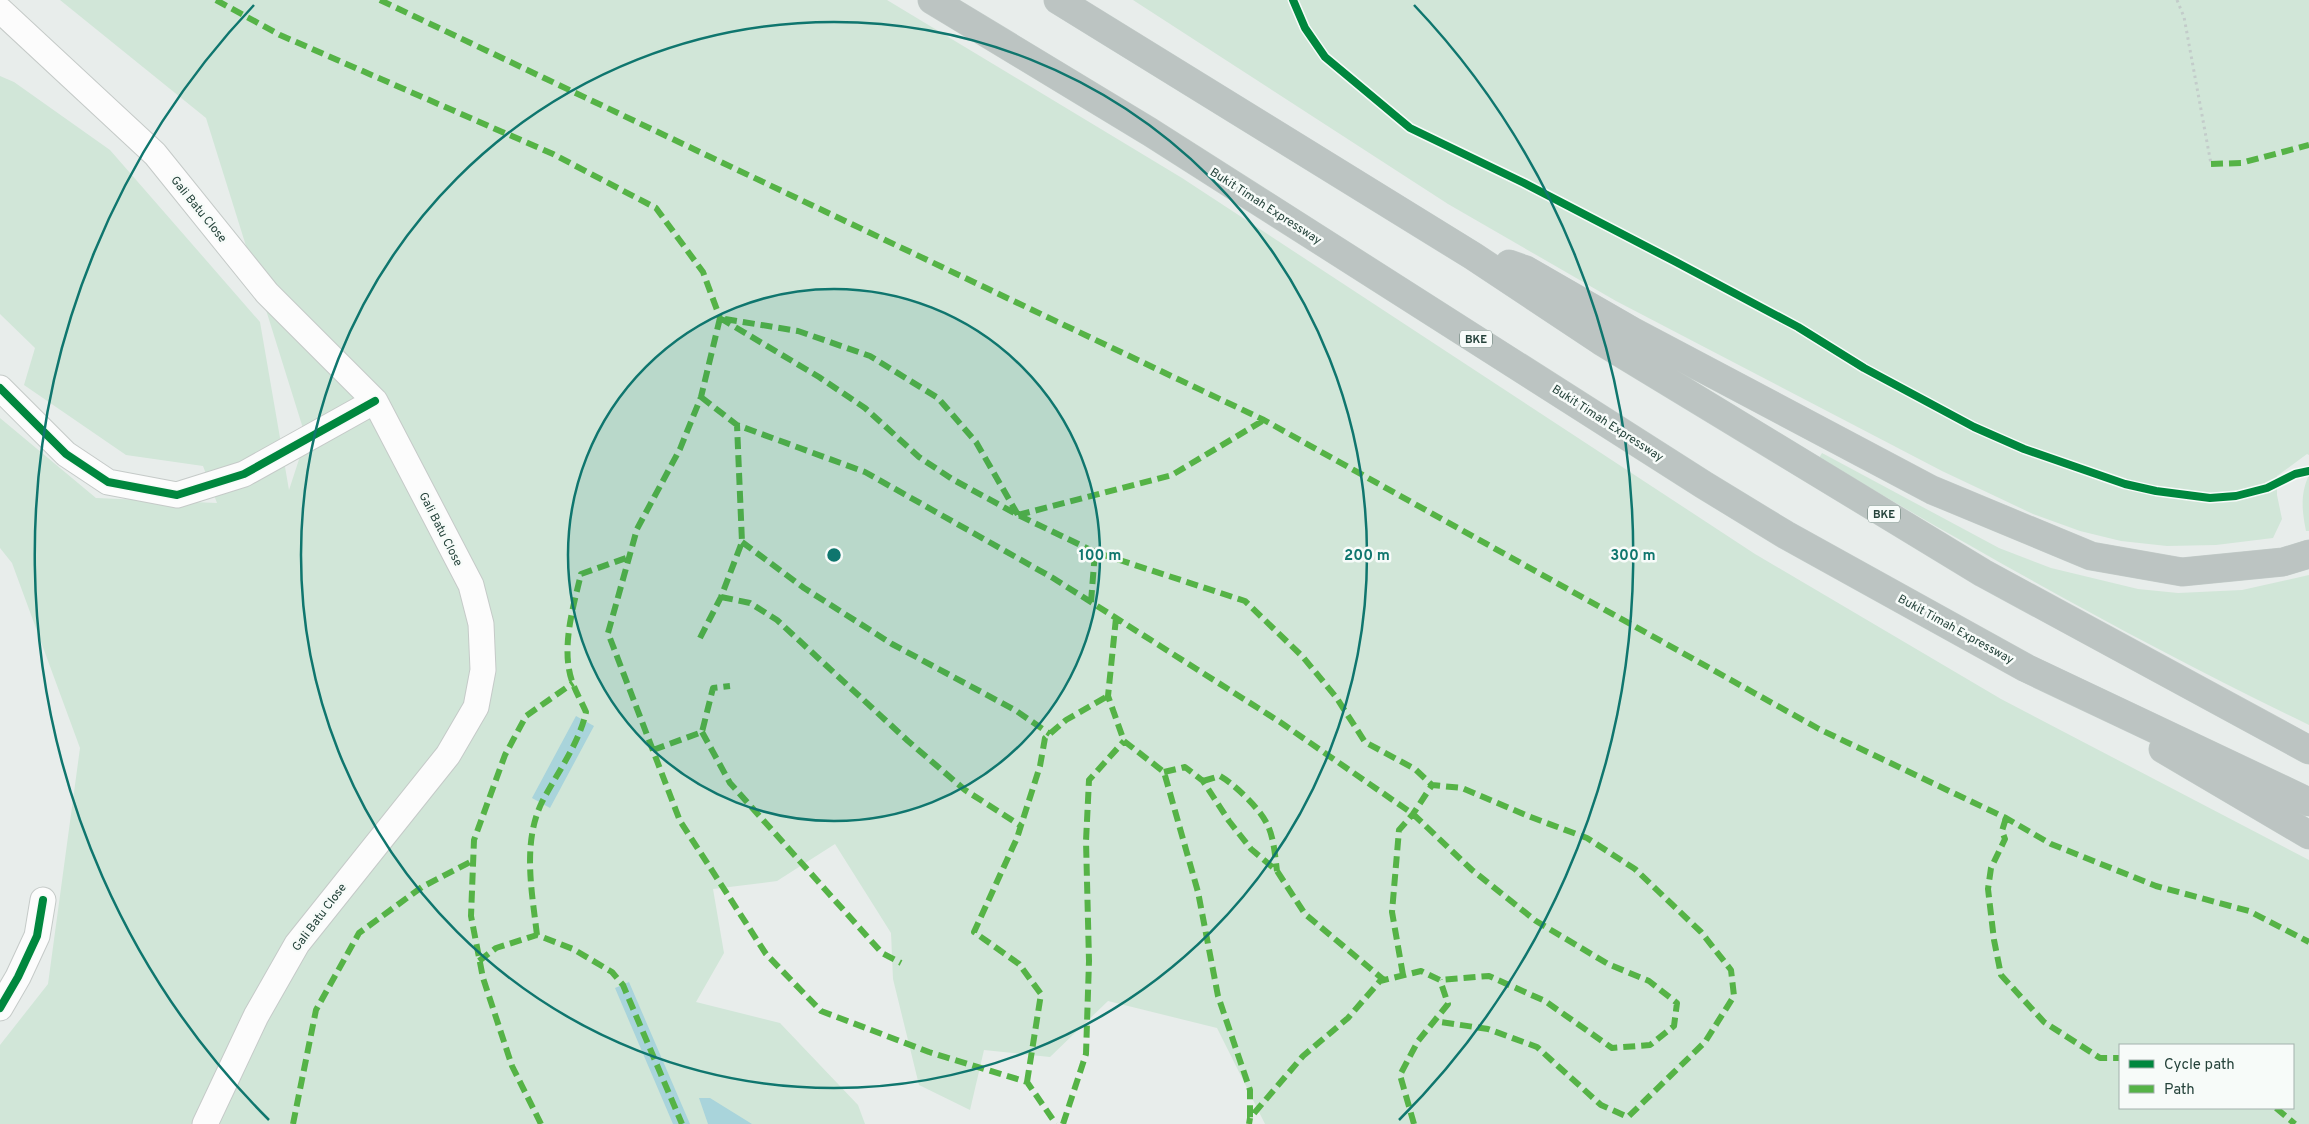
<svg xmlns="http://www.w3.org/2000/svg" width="2309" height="1124" font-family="Overpass,sans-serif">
  <rect width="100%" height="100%" fill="#e8edeb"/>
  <path fill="#d1e6d8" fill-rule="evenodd" d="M60,0H887L1182,178L1755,554L2001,699L2309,860V1124H1265L1217,1028L1108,1001L1050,1057L984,1050L970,1110L919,1085L893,979L891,933L835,844L777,881L713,889L724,953L696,1002L780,1023L858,1105L865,1124H0V1045L48,984L80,748L12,563L0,548V418L96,498L217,503L203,466L126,455L24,385L35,348L0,314V76L14,82L110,150L260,322L289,490L306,438L206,118ZM2120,1045H2293V1108H2120Z
    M1133,0H2309V455L2307,454L2277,476V495L2282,519L2273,538L2216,545L2167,546L2121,541L2080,531L2033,514L1942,471L1616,301L1448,204Z
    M1822,453L1999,548L2051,568L2138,589L2178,593L2242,590L2309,575V725C2141,644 1980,553 1819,458Z
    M2309,475V531H2306C2302,511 2300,494 2309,475Z"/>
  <path fill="#a9d4db" d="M576,716L594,726L550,808L532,798Z
    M629,982L690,1124H673L615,988Z
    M699,1098H710L752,1124H708Z"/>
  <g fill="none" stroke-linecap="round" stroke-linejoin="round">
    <g stroke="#c5cac8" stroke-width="27">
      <path id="minor" d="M0,10L155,154L267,293L375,401L471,585L481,624L483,670L476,707L448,755L297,944L256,1016L205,1124
        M0,388L66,454L108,482L177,495L244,474L375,401
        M0,1008L18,977L37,936L43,900"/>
    </g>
    <g stroke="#c3ccc9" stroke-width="29">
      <path id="highway" d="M932,0L1150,132L1704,485L1786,535L2026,668L2309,802
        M1058,0L1473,256L1601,341L1983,573L2309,750
        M1509,264L1526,270L1632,331L1932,490L2091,556L2182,572L2283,562L2309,554
        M2163,749L2309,835"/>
    </g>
    <path stroke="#c3ccca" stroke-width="3" stroke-dasharray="2.5 4" stroke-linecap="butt" d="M2177,0L2184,17L2211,164"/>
    <use href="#minor" stroke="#fcfcfc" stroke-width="25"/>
    <use href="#highway" stroke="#bcc4c2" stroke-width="28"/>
    <path stroke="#55b346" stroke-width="6" stroke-dasharray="12 6" stroke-linecap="butt" d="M216,0L280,35L553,154L656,208L703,272L720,318
      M380,0L1264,420L1819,729L2006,818L2051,844L2156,886L2249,911L2309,942
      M2211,164L2241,163L2309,145
      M720,318L819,377L865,408L919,457L952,479L1018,515L1095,552L1245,601L1303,657L1336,697L1365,742L1415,769L1432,785L1462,788L1528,816L1587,838L1635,869L1701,932L1731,970L1734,996L1705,1042L1628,1117L1601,1105L1537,1047L1488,1029L1434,1021
      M720,318L701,397L680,449L637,529L608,633L680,821L766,954L821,1011L929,1052L1027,1082L1056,1124
      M725,319L798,331L870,356L938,398L976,442L1018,515
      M701,397L737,425L865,472L1053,578L1280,722L1413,814L1472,870L1536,921L1608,964L1649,981L1677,1003L1674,1026L1650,1045L1612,1048L1545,1001L1489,976L1440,980L1421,971L1380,981L1348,1018L1303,1056L1250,1118L1249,1124
      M1018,515L1172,475L1264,420
      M742,542L804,588L892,644L1015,710L1050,734
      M721,597L750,603L777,620L908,741L965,790L1021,826
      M1091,602L1095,552
      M1116,618L1108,696L1124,741L1164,772L1198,892L1218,996L1250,1090V1118
      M700,638L721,597L742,542L737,425
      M702,732L730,783L882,953L901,963
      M653,750L702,732L713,688L730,686
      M1164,772L1185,767L1203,781L1229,821L1251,849L1277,871L1305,914L1384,980
      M1203,781L1220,776C1234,784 1258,807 1266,822C1274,836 1275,856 1277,871
      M2006,818L2002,831L2005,839L1991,868L1988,889L1994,940L2001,975L2044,1022L2100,1058H2120
      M537,935C532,892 522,843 542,802C557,773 579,744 586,712C582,703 577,694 573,684C560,650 573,608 581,574L629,557
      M479,961L496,948L537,935L573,949L612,972L623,985L682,1124
      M1403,975L1392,912L1399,830L1413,814L1432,785
      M1027,1082L1041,994L1019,964L974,932L1017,838L1040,766L1045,738L1066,720L1108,696
      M2276,1108L2295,1124
      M293,1124L316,1010L359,933L422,887L474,860
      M541,1124L512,1066L483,978L471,916L474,840L505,755L526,716L573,683
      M1063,1124L1086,1054L1089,961L1086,841L1089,780L1124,741
      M1414,1124L1400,1075L1418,1041L1448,1004L1440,980"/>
    <g stroke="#f7fbf9" stroke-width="11">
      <path id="cycleway" d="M1293,0L1305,28L1325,57L1410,128L1524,183L1676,262L1798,327L1864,368L1974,427L2024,449L2125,484L2156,491L2210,498L2236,496L2267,488L2295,474L2309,471
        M0,388L66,454L108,482L177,495L244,474L375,401
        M0,1008L18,977L37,936L43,900"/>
    </g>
    <use href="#cycleway" stroke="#00873e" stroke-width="8"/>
  </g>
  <circle cx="834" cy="555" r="266" fill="#0f766e" fill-opacity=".12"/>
  <g fill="none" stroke="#0f766e" stroke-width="2.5">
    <circle cx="834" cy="555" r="266"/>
    <circle cx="834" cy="555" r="533"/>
    <path d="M269 1120A799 799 0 0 1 254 5M1414 5A799 799 0 0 1 1399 1120"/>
  </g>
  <g text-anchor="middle" stroke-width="5" stroke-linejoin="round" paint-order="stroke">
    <g fill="#f7fbf9" stroke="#637a73" stroke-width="1">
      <rect x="1460" y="330.5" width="32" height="17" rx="4"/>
      <rect x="1868" y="505.5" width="32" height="17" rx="4"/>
    </g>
    <g font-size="11" font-weight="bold" fill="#24423a">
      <text x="1476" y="343">BKE</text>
      <text x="1884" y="518">BKE</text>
    </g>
    <g font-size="12" fill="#24423a" stroke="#f7fbf9">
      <text transform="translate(1266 206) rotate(33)" y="4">Bukit Timah Expressway</text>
      <text transform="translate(199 209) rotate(51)" y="4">Gali Batu Close</text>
      <text transform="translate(1608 423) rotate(33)" y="4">Bukit Timah Expressway</text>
      <text transform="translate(441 529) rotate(63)" y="4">Gali Batu Close</text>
      <text transform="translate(1956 629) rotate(29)" y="4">Bukit Timah Expressway</text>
      <text transform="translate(319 917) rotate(-53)" y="4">Gali Batu Close</text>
    </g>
  </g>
  <circle cx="834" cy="555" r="8" fill="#0f766e" stroke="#f7fbf9" stroke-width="2.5"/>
  <g font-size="15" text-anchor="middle" font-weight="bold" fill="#0f766e" stroke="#f7fbf9" stroke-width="5" stroke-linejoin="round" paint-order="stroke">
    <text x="1100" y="560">100 m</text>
    <text x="1367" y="560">200 m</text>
    <text x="1633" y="560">300 m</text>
  </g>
  <rect x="2119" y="1044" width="175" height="65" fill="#f7fbf9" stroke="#a3b1ad"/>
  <rect x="2129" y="1060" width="25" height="8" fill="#00873e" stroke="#a3b1ad"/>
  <text x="2164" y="1069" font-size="15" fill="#24423a">Cycle path</text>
  <rect x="2129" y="1085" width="25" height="8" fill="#55b346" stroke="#a3b1ad"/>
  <text x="2164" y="1094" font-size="15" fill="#24423a">Path</text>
</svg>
